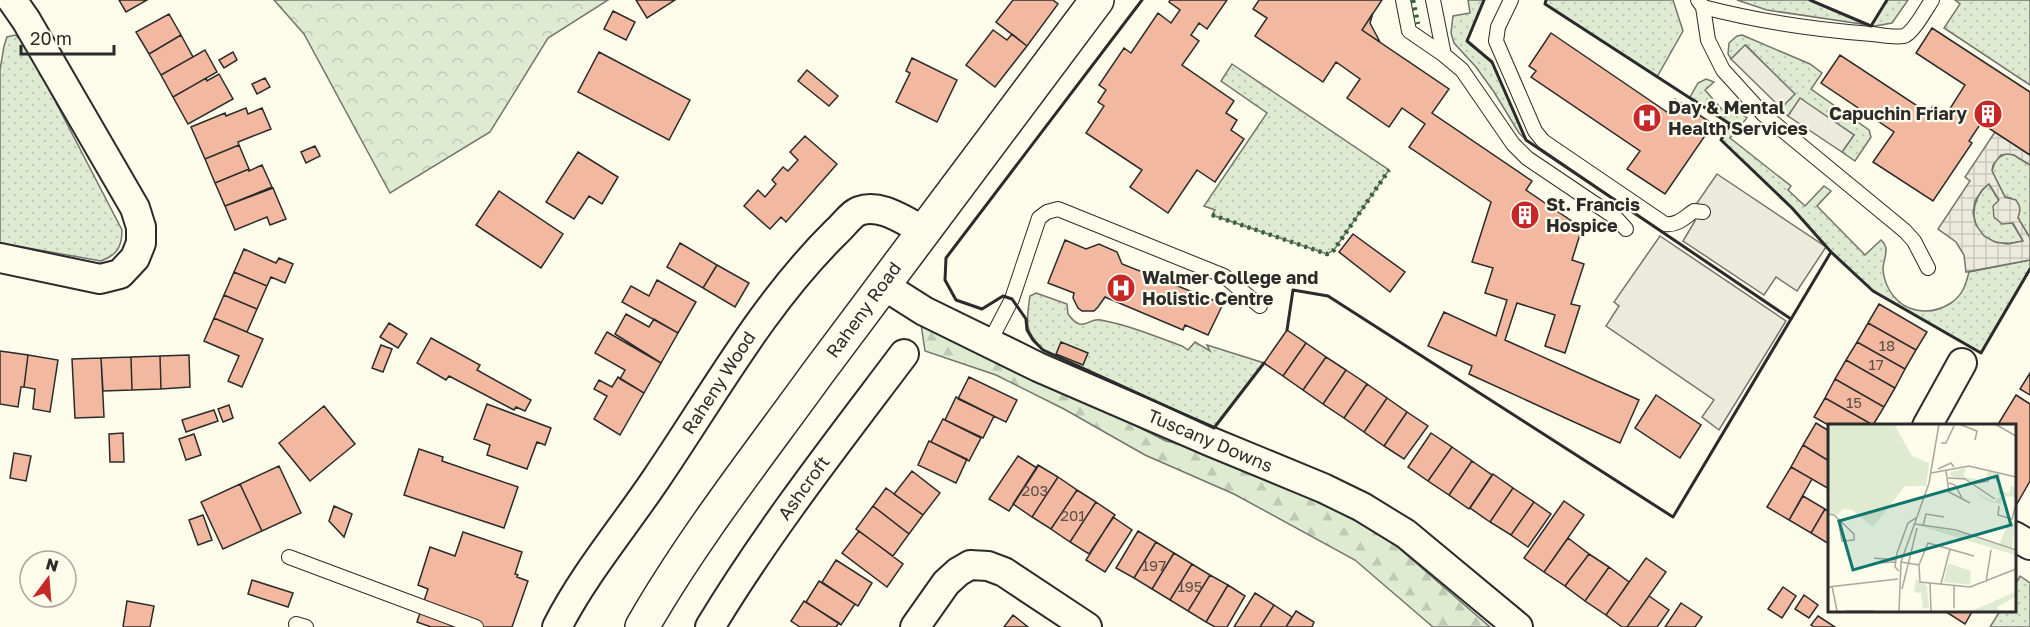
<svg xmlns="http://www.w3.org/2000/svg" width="2030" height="627" font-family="'Golos Text',sans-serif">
  <defs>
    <pattern id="grass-dots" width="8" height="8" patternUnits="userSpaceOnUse" patternTransform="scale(1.5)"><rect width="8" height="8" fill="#deebd1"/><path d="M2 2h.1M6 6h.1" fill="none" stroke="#bfcab4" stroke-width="1.8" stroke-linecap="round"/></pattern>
    <pattern id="forest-firs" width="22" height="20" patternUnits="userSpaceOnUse" patternTransform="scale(1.5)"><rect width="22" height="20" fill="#deebd1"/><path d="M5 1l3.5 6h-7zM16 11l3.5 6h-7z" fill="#bfcab4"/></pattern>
    <pattern id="park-crowns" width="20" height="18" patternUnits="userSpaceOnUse" patternTransform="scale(1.5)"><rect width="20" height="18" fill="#deebd1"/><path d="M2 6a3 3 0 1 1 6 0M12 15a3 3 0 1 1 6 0" fill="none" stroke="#bfcab4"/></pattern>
    <pattern id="plaza-grid" width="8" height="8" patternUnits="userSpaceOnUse" patternTransform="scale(1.5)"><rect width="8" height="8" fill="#eceadb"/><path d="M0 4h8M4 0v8" fill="none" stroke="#cbc9bc"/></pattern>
  </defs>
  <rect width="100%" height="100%" fill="#fdfbea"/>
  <path fill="url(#grass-dots)" stroke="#74746e" stroke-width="1.5" d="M1468,0H1484L1467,41L1492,62L1526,140L1519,133L1494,92L1476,67L1454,43L1451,33L1453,16L1470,13Z
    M1546,0H1673L1683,31L1657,77L1545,4Z
    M1737,0H1810L1871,26L1887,0H1908L1892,23L1875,26L1767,10Z
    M1955,0H2030V85L1944,28L1960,4Z
    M15,35L25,43L122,230C122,247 117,255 101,261L0,243V70L4,46L7,37Z
    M1742,35L1810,64L1822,73L1811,89L1869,130L1871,137L1855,161L1842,152L1854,135L1800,99L1788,116L1778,110L1794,94L1746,45L1731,59L1728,54L1729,43L1737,36Z
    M1232,64L1389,170L1334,250L1327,254L1212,215L1215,210L1204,206L1267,113L1221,81Z
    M1706,79L1714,82L1705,90L1725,113L1736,110L1747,118L1730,138L1791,186L1788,190L1805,206L1824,186L1831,191L1817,206L1865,255L1881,240C1891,249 1883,258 1883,270C1885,289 1897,306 1916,310C1929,313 1940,310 1951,303C1963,295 1966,284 1969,272L2030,260V269L1981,353L1873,291L1832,252L1792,208L1721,140L1730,124L1690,97L1698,83Z
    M2007,153L2014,155L2030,165V238L2018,218L2011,198L2005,197L1992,171L1996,159Z
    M1989,184L2023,241C2014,243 2004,245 1995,242C1967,232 1969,199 1989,184Z
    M1036,293L1067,304L1068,314C1083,335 1088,317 1101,320C1128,325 1155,336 1182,346L1188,350L1195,342L1210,351L1207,345L1264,363L1214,428L1043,350C1024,330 1026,323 1030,296Z
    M2020,576L2030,583V627H1990L2000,611L2014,610V587Z"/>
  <path fill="url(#forest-firs)" stroke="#74746e" stroke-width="1.5" d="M920,317L1166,441L1222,453L1323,500L1386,537L1490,627H1433L1355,560L1234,494L1145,455L1064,409L996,375L925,351Z"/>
  <path fill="url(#park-crowns)" stroke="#74746e" stroke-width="1.5" d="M274,0H608L548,38L490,132L390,193L304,34Z"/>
  <path fill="#eceadb" stroke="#74746e" stroke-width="1.5" d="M1745,45L1795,94L1781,108L1731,59Z
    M1800,98L1854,135L1842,152L1788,116Z
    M1717,174L1826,247L1797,291L1776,277L1764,295L1683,241L1695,221L1688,216Z
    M1660,236L1786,321L1719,430L1702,417L1714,400L1606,326L1619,306L1614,302Z"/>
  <path fill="url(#plaza-grid)" stroke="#74746e" stroke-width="1.5" fill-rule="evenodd" d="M1995,132L2030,155V165L2014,155L2007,154L2001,155L1993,165L1992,171L2005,197L2016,200L2019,205L2020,210L2018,218L2030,238V260L1966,272L1964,255L1956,242L1938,229L1970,181L1965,177ZM1989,184L1999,200L1993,206L1994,217L2002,224L2013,223L2023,241L2008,244L1995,242L1984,236L1976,225L1973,213L1975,201L1982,190Z"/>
  <path fill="#f2b8a0" stroke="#2b2b2b" stroke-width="1.5" d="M119,0H147L126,12Z
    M636,0H675L647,18Z
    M1013,0H1053L1058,4L1027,46L996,22Z
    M1170,0H1227L1207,29L1199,23L1191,35L1199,41L1182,65L1234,101L1226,113L1237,120L1231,130L1244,139L1215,182L1197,170L1168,213L1130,187L1142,170L1086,133L1104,106L1098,102L1106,90L1099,85L1124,48L1131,53L1158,13L1171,23L1180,10L1169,2Z
    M1259,0H1382L1362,30L1449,89L1432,113L1532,181L1526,190L1582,228L1572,260L1584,264L1571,304L1580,306L1565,353L1545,346L1555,315L1517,303L1505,340L1639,400L1620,443L1469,374L1472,366L1428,346L1444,312L1496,336L1507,300L1485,293L1493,268L1472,262L1491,202L1409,147L1425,124L1402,108L1389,127L1347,98L1360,79L1336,62L1323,82L1255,36L1267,18L1253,9Z
    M613,11L635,22L626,40L604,29Z
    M1373,13L1370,23L1380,42L1362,30Z
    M169,14L181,35L149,54L136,32Z
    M1932,28L2030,92V155L1981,123L1969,141L1972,143L1933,201L1873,162L1894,132L1821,83L1840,55L1928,113L1933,106L1946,115L1965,85L1916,53Z
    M993,30L1007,40L1012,34L1027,46L995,87L966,65Z
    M1551,33L1667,112L1675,99L1713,124L1665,194L1627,169L1640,151L1531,77L1536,71L1529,66Z
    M181,35L193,57L161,75L149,54Z
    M205,50L217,72L173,97L161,75Z
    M233,52L237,60L224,68L219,60Z
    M599,52L690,100L669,140L578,92Z
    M912,58L957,80L937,122L896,102L910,73L906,71Z
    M807,70L838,96L829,106L798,81Z
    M219,74L233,99L188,124L173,97L206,78L207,81Z
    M265,78L270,87L257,94L252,84Z
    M246,108L248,114L262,108L271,129L238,142L239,145L205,159L191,127L225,113L226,116Z
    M805,136L837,164L786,222L781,217L770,229L744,206L758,190L765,197L776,184L772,180L783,167L788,171L798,160L790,152Z
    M239,145L249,169L215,183L205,159Z
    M315,146L320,156L306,163L301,152Z
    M578,152L618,177L602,204L589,196L574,219L546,202Z
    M262,165L272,187L225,206L215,183L249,169V171Z
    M273,188L286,219L270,225L267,217L235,230L225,206Z
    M499,191L563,234L541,268L476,225Z
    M1353,234L1405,272L1390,292L1339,252Z
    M1065,240L1086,249L1099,244L1117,252L1122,264L1223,304L1208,335L1185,325L1183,330L1105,297L1098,307L1094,311H1082L1078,308L1073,298L1074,293L1048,283Z
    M680,243L717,265L703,288L667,267Z
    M244,249L276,263L279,258L293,264L285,283L271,277L267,286L234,272Z
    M717,265L749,283L735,307L703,288Z
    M234,272L267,286L257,309L224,295Z
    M657,280L696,302L678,333L622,302L631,286L649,296Z
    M224,295L257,309L247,332L214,318Z
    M1879,304L1927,332L1916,350L1868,323Z
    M626,314L649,327L654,319L678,333L661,363L615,334Z
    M214,318L263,339L242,387L228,381L239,356L204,341Z
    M389,323L407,334L398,348L380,337Z
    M1868,323L1916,350L1905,369L1857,342Z
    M1287,330L1306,343L1283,376L1264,363Z
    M607,332L661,363L644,393L620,379L625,370L595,353Z
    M431,338L480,365L477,370L531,400L525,411L516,407L514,410L449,376L446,380L417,363Z
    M1061,342L1088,353L1083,365L1056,354Z
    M1857,342L1905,369L1895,388L1846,360Z
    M1306,343L1326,357L1303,390L1283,376Z
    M381,345L392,349L383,372L372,368Z
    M0,351L28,355L24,387H21L18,407L0,404Z
    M28,355L58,360L50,412L33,409L35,389L24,387Z
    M189,355L190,387L161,389L160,356Z
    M160,356L161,389L132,390L131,357Z
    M131,357L132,390L103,391L101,358Z
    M1326,357L1346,370L1323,404L1303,390Z
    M101,358L104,417L75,418L72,359Z
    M1846,360L1895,388L1884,407L1835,379Z
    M1346,370L1367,384L1344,418L1323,404Z
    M2030,373V395L2020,389Z
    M618,377L644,393L620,435L594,419L607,396L594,389L599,380L612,387Z
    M969,377L1017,400L1006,422L958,399Z
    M1835,379L1884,407L1873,425L1825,398Z
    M1367,384L1387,398L1364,432L1344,418Z
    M1656,395L1701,425L1680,458L1635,428Z
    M2016,395L2030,404V481L2014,509V426H1997Z
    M956,397L994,416L983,438L945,420Z
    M1387,398L1407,412L1384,446L1364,432Z
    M1825,398L1873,425L1830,426L1814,417Z
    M487,404L551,428L545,445L537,442L527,469L487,455L490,445L474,439Z
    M229,405L233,418L223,422L218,409Z
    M324,406L355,444L310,481L279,443Z
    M214,410L218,421L186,432L182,420Z
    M1407,412L1428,426L1404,459L1384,446Z
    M943,419L981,438L969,461L931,442Z
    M1816,423L1829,431V461L1803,445Z
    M123,433L124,462H110L109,434Z
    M1431,433L1452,447L1428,481L1408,467Z
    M194,434L201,455L186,460L179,439Z
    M929,441L967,459L956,483L918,465Z
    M1803,445L1829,461V489L1791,467Z
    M1452,447L1472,461L1449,495L1428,481Z
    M419,449L443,457L442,461L518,487L504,528L404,495Z
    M14,453L31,456L26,481L10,478Z
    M1018,456L1037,468L1009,511L989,499Z
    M1472,461L1492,475L1469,509L1449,495Z
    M1038,465L1058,477L1032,517L1013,504Z
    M279,466L301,513L262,531L240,484Z
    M1791,467L1812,479L1789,520L1767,507Z
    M912,471L940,493L923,515L894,494Z
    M1493,474L1513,488L1490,522L1470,508Z
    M1058,477L1077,490L1051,529L1032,517Z
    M240,484L262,531L223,549L201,502Z
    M886,488L923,515L909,534L873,506Z
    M1513,488L1534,502L1511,535L1490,522Z
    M1077,490L1096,502L1070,542L1051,529Z
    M1803,496L1825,509L1811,533L1789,520Z
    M1564,501L1584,515L1544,572L1524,558Z
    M1096,502L1115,515L1089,554L1070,542Z
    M1534,502L1551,514L1528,547L1511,535Z
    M334,506L352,514L344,537L329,521Z
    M873,506L909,534L893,556L856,529Z
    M1825,509L1829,512V544L1811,533Z
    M203,515L212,540L198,545L189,520Z
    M1113,517L1132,530L1105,572L1086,560Z
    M859,531L903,564L887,587L842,553Z
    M1138,531L1156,542L1134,578L1116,568Z
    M463,532L522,552L515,574L518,575L517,577L528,581L512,627H431L417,622L428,589L418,585L430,547L455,556Z
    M1568,538L1589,554L1565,586L1544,572Z
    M1156,542L1174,553L1152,589L1134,578Z
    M1174,553L1192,564L1170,600L1152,589Z
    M1589,554L1609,567L1585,601L1565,586Z
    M1646,558L1666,572L1627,627H1622L1606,615Z
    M836,560L872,583L858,606L822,582Z
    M1192,564L1210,575L1188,611L1170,600Z
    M1609,567L1629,582L1606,615L1585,601Z
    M1210,575L1228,585L1206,622L1188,611Z
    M252,580L293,593L288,607L248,594Z
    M819,581L855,604L841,625L806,602Z
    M1228,585L1245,596L1227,627H1215L1206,622Z
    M1783,587L1796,596L1782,618L1768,609Z
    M1255,593L1274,605L1260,627H1234Z
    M1804,595L1818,605L1809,618L1795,609Z
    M1649,596L1669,610L1657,627H1627Z
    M127,601L154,606L150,627H123Z
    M804,601L839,623L836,627H800L791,621Z
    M1681,603L1702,617L1695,627H1665Z
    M1274,605L1292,617L1286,627H1260Z
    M1943,610H1973L1965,624Z
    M1296,611L1314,622L1312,627H1286Z
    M1013,615L1028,627H1004Z
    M1818,616L1835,627H1814L1811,625Z"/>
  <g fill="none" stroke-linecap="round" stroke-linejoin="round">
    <g stroke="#2b2b2b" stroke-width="16">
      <path id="lane" d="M1403,0L1409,31L1444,55L1462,70L1513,144L1527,158L1616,218L1626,229
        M1433,0L1444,55
        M1511,0L1498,27L1496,41L1535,131L1543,141L1665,224C1677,226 1685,217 1694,211L1703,212
        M1698,0L1703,7L1708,40L1723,70L1763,114L1905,231L1914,241L1928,268
        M1703,7C1757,21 1817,30 1872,34C1881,35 1895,38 1904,36C1913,33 1926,9 1932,0
        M989,343L1012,299L1039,218L1047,212L1058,209L1224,276L1260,306
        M289,557L476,627
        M296,624L306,627"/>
    </g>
    <g stroke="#2b2b2b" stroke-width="32">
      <path id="street" d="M0,258L100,279L120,274L135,258L141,243V227L135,208L26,20L12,0
        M883,285L924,311L1038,367L1209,441L1323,488L1362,507L1406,534L1518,627
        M1927,426L1962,363
        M2014,536L2030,545
        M557,627C584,574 623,528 656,479C714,394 762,305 836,232C843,226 851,214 859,211C881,203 904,221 923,230
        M710,627C768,531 837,443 904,354
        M915,627L946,583L958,572L970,565L988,566L1004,572L1087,627"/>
    </g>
    <g stroke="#2b2b2b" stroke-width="36">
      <path id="secondary" d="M642,627C693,538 757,457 817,374C910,249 1003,124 1097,0"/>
    </g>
    <use href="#lane" stroke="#fdfbea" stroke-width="14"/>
    <use href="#street" stroke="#fdfbea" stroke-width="28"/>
    <use href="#secondary" stroke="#fdfbea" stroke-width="33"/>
    <path stroke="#34623c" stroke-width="4.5" stroke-dasharray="3 4.5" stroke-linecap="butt" d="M1413,0L1418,24
      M1212,215L1327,254L1334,250L1389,170"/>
    <path stroke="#2b2b2b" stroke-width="3" d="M1142,0L946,258L945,280L956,300L982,309L1003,296L1012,299L1026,319L1027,330L1033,340L1043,350L1214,428L1264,363
      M1484,0L1467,41L1492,62L1526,140L1791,319
      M1546,0L1545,4L1730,124L1721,140L1792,208L1831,252L1873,291L1981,353L2030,269
      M1810,0L1871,26L1887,0
      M1287,330L1293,290L1328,296L1673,517L1831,252"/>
  </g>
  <defs>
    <g id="building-disc" transform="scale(1.5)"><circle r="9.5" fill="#c62828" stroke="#fdfbea"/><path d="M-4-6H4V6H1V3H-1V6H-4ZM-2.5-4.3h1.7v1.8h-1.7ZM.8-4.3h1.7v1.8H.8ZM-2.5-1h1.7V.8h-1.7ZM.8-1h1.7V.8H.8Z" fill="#fff"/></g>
    <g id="hospital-disc" transform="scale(1.5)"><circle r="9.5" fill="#c62828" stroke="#fdfbea"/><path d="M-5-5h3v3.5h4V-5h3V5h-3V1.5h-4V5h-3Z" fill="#fff"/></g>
  </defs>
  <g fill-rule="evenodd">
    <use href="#building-disc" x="1988" y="114"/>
    <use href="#hospital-disc" x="1647" y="118"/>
    <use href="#building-disc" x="1525" y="215"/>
    <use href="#hospital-disc" x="1121" y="288"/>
  </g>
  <g text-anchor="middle" stroke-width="4.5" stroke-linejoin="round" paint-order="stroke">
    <g font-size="15" fill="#5d4e48">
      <text x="1887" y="351">18</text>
      <text x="1876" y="370">17</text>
      <text x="1854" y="408">15</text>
      <text x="1035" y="496">203</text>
      <text x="1073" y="521">201</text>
      <text x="1154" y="571">197</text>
      <text x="1190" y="592">195</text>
    </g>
    <g font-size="18" font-weight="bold" fill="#2b2b2b" stroke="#fdfbea" text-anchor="start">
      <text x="1668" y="114">Day &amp; Mental<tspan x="1668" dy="21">Health Services</tspan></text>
      <text x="1967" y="120" text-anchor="end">Capuchin Friary</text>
      <text x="1546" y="211">St. Francis<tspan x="1546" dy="21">Hospice</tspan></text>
      <text x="1142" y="284">Walmer College and<tspan x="1142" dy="21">Holistic Centre</tspan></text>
    </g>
    <g font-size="18" fill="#2b2b2b" stroke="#fdfbea">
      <text transform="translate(864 310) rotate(-54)" y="6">Raheny Road</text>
      <text transform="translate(719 383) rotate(-57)" y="6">Raheny Wood</text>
      <text transform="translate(1210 441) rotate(23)" y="6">Tuscany Downs</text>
      <text transform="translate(804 488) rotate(-54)" y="6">Ashcroft</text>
    </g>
  </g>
  <g transform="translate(1828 424)">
    <rect width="188" height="188" fill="#fdfbea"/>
    <path d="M137,44L136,53L157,57L160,47L172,50L171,58L160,53L158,57L153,58H147L122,52L123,48ZM183,62L187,63V73L175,72L173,80L163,78L144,67L167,78L170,74L177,71H170V65L181,70ZM181,97L187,99L184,124L171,121ZM120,139L143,147L142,161L116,158ZM88,155L99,162L101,184L95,185L93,169L86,168Z" fill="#deebd1"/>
    <path d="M89,101L131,108L187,127V131ZM187,168V173L169,183L170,187H144Z" fill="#deebd1"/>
    <path d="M0,0H66L84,32L101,39L98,62H77L45,103L24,86L15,85L9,91L0,88Z" fill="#deebd1"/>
    <path d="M10,29L14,64L0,66V31Z" fill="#deebd1"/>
    <path fill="none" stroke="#a9a89e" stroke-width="1.5" d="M131,0L149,7L147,16M167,0L188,12M113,19H118L126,2M110,45L123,39L126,43M118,47L121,68L142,79M103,49L141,42L188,53M120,54L137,55L167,75M121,59L127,61L134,74M143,60L160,57L161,54M171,82L170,91L184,95L188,80M0,90L6,91L26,110V116L14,117L10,95M87,100L128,106L188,126M95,102L98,90L116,93M46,134L68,136M73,138L91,141L92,158L142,163L188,145M48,139L67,138M91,141L100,119L146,132M71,147L67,143L69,129L80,99L88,94M158,158L163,126M102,159L103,187M113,160L122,125M4,162L9,187M126,162V184M0,163L70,155M74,165L89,104M18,187H46M71,187L73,138L101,59L111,0"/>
    <path fill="#0f766e" fill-opacity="0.15" stroke="#0f766e" stroke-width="3" d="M169,52L183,101L25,146L11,97Z"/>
    <rect width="188" height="188" fill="none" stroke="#2b2b2b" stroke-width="3"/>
  </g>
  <g transform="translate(48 579) rotate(16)"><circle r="28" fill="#fdfbea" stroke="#a9a89e" stroke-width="1.5"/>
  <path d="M0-4.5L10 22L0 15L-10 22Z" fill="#c62828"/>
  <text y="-9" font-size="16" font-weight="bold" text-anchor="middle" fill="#2b2b2b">N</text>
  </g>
  <path d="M21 45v9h93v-9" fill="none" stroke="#2b2b2b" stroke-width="3"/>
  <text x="30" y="45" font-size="18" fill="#2b2b2b" stroke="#fdfbea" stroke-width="4.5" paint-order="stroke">20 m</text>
</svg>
